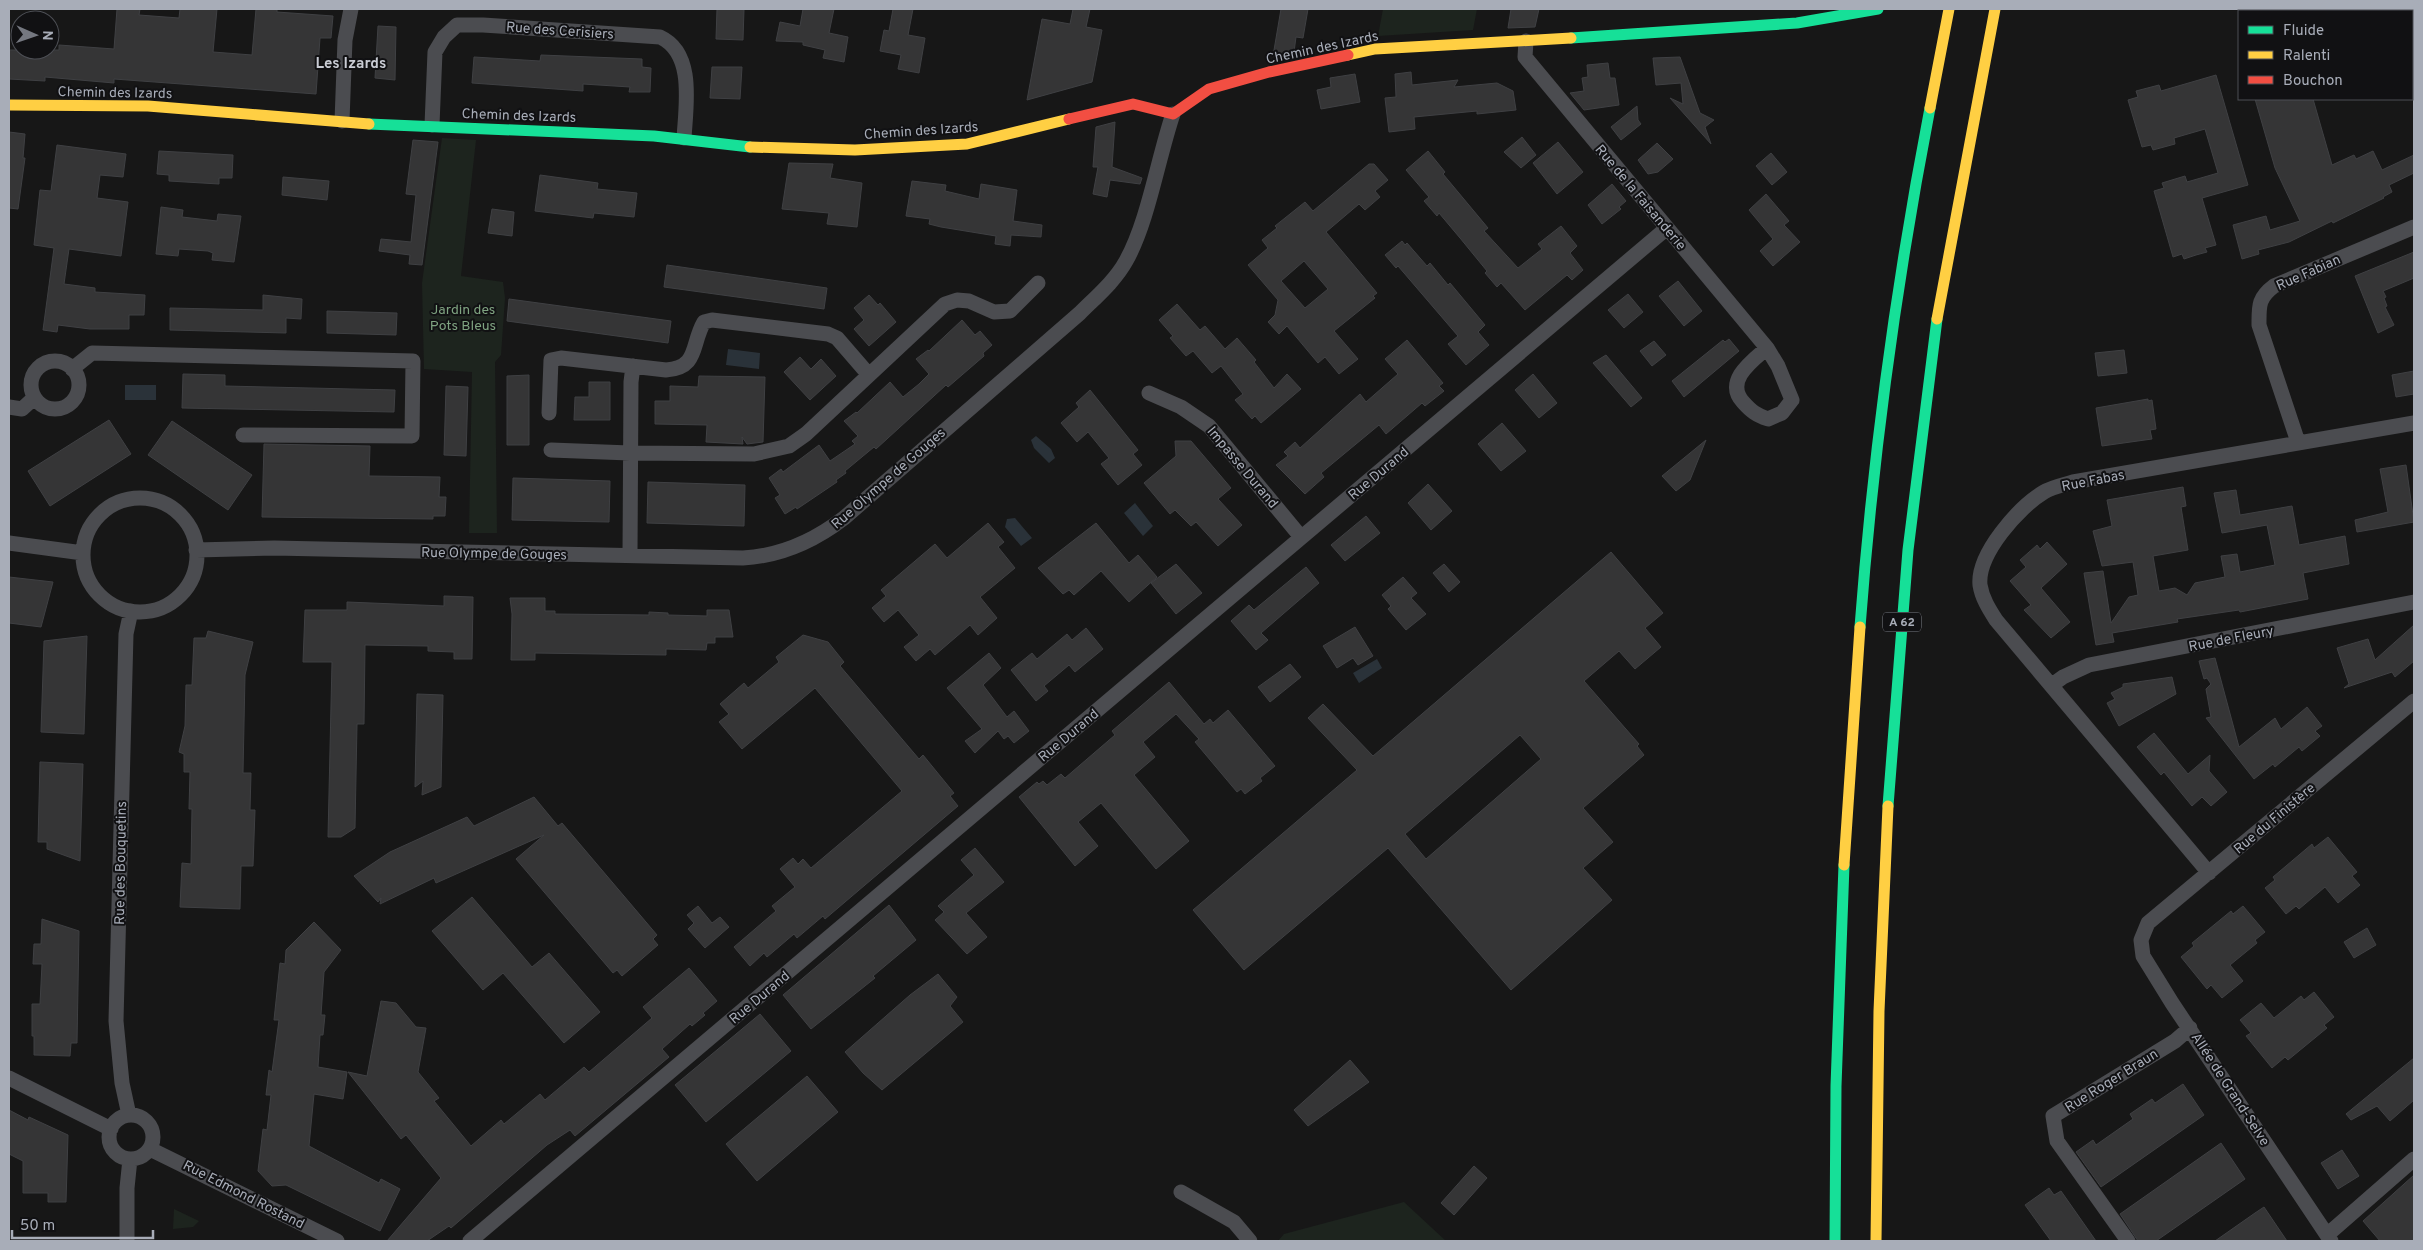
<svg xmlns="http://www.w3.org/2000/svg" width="2423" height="1250" font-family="Overpass,sans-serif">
  <rect width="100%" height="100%" fill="#171717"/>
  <path fill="#1d241e" d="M1383,9H1477L1473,30L1378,36Z
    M442,138L476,140L461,276L503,282L505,298L501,355L495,362L497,533H469L472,372L424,369L422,283Z
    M1404,1202L1446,1241H1278L1284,1234Z
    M174,1209L199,1221L193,1227L173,1229Z"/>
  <path fill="#2a3239" d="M728,349L760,353L759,369L726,365Z
    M125,385H156V400H125Z
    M1036,436L1051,449L1055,458L1049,463L1034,448L1031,440Z
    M1135,503L1153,526L1143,536L1124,513Z
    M1015,518L1032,538L1021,546L1005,527L1007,519Z
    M1377,659L1382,668L1359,683L1353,673Z"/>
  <path fill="#353536" stroke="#3f4043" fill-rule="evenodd" d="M117,9H140L139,15L179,18L180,9H217L213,52L252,55L256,9H277V12L333,16L331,38H320L316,94L114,79V83L45,77V81L9,79V50H59V45L114,49Z
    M717,9H744L743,40L716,39Z
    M803,9H834L829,33L848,37L844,62L823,58L825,50L803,45V42L776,41L780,22L800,26Z
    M893,9H913L908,35L925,38L919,73L898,69L901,55L880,51L884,30L889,31Z
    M1073,9H1090L1086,27L1102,30L1092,82L1027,100L1042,19L1070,24Z
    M1281,9H1308L1303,38L1296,37L1294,52L1273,56Z
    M1511,9H1539L1535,27L1508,28Z
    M378,26L396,27L395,80L375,78Z
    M541,55L642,59V67L651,68L650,92H629L630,87L583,84V91L472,83L474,57L540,61Z
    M1680,57L1700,113L1714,120L1705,127L1711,144L1670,98L1683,104L1681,83L1656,85L1653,58Z
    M1608,63L1610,78H1615L1619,105L1584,110L1570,93L1584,91L1582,78L1588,77L1587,65Z
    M712,67H742L740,99L710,98Z
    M1411,72L1412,85L1458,80L1454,87L1497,83L1513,91L1516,110L1477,114V111L1414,117L1415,129L1389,132L1385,98L1396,97L1395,74Z
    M1355,74L1360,102L1321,109L1317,90L1331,87L1330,78Z
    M2216,75L2248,185L2202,198L2216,245L2205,248L2207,252L2196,255L2184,259L2182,254L2173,257L2154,191L2164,188L2162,183L2185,176L2187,182L2218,173L2205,129L2174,138L2175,144L2153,150L2151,145L2142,147L2128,100L2138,97L2136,91L2159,85L2161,91Z
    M2255,99H2313L2332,165L2354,155L2356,159L2373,151L2382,170L2414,155V173L2389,185L2392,192L2383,197L2384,198L2333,223L2332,221L2289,242L2258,250L2259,254L2242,259L2233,225L2266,216L2270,230L2300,221L2275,168Z
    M1637,106L1638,120L1641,124L1621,140L1611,127Z
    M1115,122L1112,167L1142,178L1140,184L1110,180L1107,197L1093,194L1098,167H1093L1096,127Z
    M9,132L25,134L23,158H25L18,209L9,208Z
    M1522,137L1536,155L1521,168L1504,152Z
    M413,140L438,142L422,265L409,264L410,255L379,251L381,239L411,242L416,195L406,194Z
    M1558,142L1583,172L1557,194L1533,163Z
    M1657,143L1673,159L1658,172L1648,174L1638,160Z
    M57,145L126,154L123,177L100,175L97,198L128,202L121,256L69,249L64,284L95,288V292L145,295L144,315H129V329H90L58,325L57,332L43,330L54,248L34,245L40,190L51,191Z
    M159,151L233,155L232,178H219V184L169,181V175L157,174Z
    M1428,151L1445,172L1443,174L1488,228L1484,231L1518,268L1542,249L1538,244L1561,226L1577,246L1570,253L1583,270L1572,280L1567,275L1525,310L1501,283L1497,287L1485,273L1487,271L1460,238L1439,213L1437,216L1424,201L1429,197L1406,170Z
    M1771,153L1787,172L1772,185L1756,166Z
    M789,163L833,164L830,178L862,183L857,227L827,224L829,213L782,209Z
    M1369,164H1374L1388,180L1375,191L1380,197L1365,210L1359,204L1326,232L1377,293L1373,296L1375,298L1334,331L1358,359L1339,374L1325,357L1318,363L1287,326L1279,334L1268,322L1275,315L1278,300L1248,265L1268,248L1262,240L1277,228L1275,226L1305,202L1313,211ZM1304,261L1328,289L1305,308L1281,281Z
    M540,175L598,183L597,189L637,193L634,217L594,213L593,218L535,211Z
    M283,177L329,181L327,200L282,195Z
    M912,181L946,185L945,191L979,199L981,184L1017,190L1013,221L1042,225L1041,237L1011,235L1010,246L995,244L996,236L941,227L929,224L930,219L906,216Z
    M1612,184L1626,201L1619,207L1621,209L1602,224L1588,205Z
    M1766,194L1789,221L1784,225L1800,242L1773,266L1760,251L1773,239L1749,210Z
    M161,207L183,210L182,217L217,221L218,214L241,216L234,262L212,260L213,253L208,251L179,249L178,256L156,254Z
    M492,209L514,212L512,236L488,233Z
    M1402,241L1405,245L1407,243L1427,266L1430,263L1448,285L1450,283L1485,325L1478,332L1489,345L1466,365L1448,344L1458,336L1398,266L1396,268L1385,255Z
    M2414,252V278L2383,291L2386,297L2384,298L2387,306L2385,307L2394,325L2378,333L2355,276Z
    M667,265L827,288L824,309L664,287Z
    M1678,281L1702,311L1684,326L1659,296Z
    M1628,294L1643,312L1624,328L1608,310Z
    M263,295L302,299L301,319L286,318V333L170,330V308L263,310Z
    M869,295L878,305L880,303L896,322L869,346L854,329L864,320L854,308Z
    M509,299L671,321L668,343L507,321Z
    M1177,304L1200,330L1205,326L1225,349L1237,338L1256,360L1254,362L1274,388L1287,374L1301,389L1261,423L1255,416L1252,419L1235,400L1243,394L1221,366L1212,373L1193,351L1186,356L1170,338L1173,336L1159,320Z
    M327,311L397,313L396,335L327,333Z
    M962,320L975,335L980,331L992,345L983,353L984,356L948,387L946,385L876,449L874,447L845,471L846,473L836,480L837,482L797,509L796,507L785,514L775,498L780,495L769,478L781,469L783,472L819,445L830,461L855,444L852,441L858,436L844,421L856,412L857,413L890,382L903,397L919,384L929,374L916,359L928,350L929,351Z
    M1729,339L1739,351L1684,397L1672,381L1723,340L1725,342Z
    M1407,340L1443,383L1439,386L1444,391L1425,406L1422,403L1386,434L1379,425L1321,473L1324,477L1305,494L1276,465L1288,456L1284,452L1295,442L1300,448L1360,394L1366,402L1398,374L1385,359Z
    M1654,341L1666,355L1652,366L1640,351Z
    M2124,350L2127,373L2098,376L2095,353Z
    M1606,355L1642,398L1631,407L1593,363Z
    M800,357L811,369L821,359L836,376L810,400L784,372Z
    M2414,371V394L2396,397L2392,375Z
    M183,374L225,375V386L395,390L394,412L182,408Z
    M1533,374L1557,403L1539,418L1515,390Z
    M529,375V445H507V376Z
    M699,376L765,377L763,442L747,444L742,437L743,444L706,442L707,425L655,424V401H670V386L698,387Z
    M589,382H610V420H574L575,397H589Z
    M446,386L468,387L466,456L444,455Z
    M1090,390L1138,450L1133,454L1142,465L1118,485L1101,464L1109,458L1088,432L1077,442L1061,423L1079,407L1076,403Z
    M2148,399V401L2152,400L2156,429L2150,430L2152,439L2102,446L2096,408Z
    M109,420L131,454L50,506L28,471Z
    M172,421L252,475L228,510L148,455Z
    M1502,423L1526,451L1501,471L1478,444Z
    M1706,440L1690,480L1676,491L1662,476Z
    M1175,441H1191L1231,488L1218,499L1242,525L1218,546L1196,522L1191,526L1175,510L1170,514L1144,483L1176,456Z
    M264,444L370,446L369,476L440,477L439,497H446L445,516H433V519L262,517Z
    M2406,465L2414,522L2357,532L2355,520L2388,512L2380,469Z
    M513,478L610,481L609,522L512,520Z
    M648,482L745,485L744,526L647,523Z
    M1428,484L1452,511L1431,530L1408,503Z
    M2183,487L2186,506L2181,507L2188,550L2153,556L2159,591L2175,588L2187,595L2195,583L2225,577L2221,556L2237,554L2240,572L2275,565L2267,525L2222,533L2214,493L2236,490L2240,515L2292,506L2299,545L2345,536L2349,564L2303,573L2308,599L2240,612L2239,610L2177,619L2178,622L2112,633L2114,642L2096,645L2084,573L2103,571L2111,623L2129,597L2138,595L2133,562L2102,566L2093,531L2112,526L2107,500Z
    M1366,516L1380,533L1345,561L1331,545Z
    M988,523L1004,542L998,547L1015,568L980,597L997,618L978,635L970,625L935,655L930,649L916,661L904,647L919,635L898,610L884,622L872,608L886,596L881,590L935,544L947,558Z
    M1096,523L1129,563L1138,555L1157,577L1129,602L1101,571L1074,595L1069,590L1063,594L1038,568Z
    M2047,542L2067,564L2041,588L2070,622L2051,638L2024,610L2031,605L2010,581L2026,567L2020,560L2037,545L2040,549Z
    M1611,552L1663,613L1645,628L1661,647L1635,669L1619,651L1584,681L1639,744L1637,746L1644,755L1583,808L1613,842L1583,868L1612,900L1511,990L1388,848L1244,970L1193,910L1357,770L1308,718L1323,704L1373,756ZM1520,735L1541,759L1426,859L1405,834Z
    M1176,564L1202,593L1176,614L1151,583Z
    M1444,564L1460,582L1449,592L1433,573Z
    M1306,567L1319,583L1261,633L1268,640L1256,650L1231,621L1249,605L1254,610Z
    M9,577L53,582L41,627L9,623Z
    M1403,577L1417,593L1411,598L1426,614L1406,630L1388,609L1391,606L1382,595Z
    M444,596L473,597L472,659H454V652L428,651V646L365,645L364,724H357L355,828L341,837H328L332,662H303L305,610H347V602L444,606Z
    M510,598H545V611H555V614L649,615V612L668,613V615L707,616V610H729L733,637H715V643H707L706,650L666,649V655L535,653V660H511L512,614Z
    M2414,625V661L2395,677L2392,672L2344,688L2349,684L2337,648L2368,639L2375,660Z
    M1355,627L1373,656L1358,665L1353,658L1337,668L1323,646Z
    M1086,628L1103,649L1075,672L1069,665L1044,686L1048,691L1036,701L1011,670L1032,653L1037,659L1067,634L1072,640Z
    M208,631L253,642L245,675L243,773H251L250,810H255L253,866H241L240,909L180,907L182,863L191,864L192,809H189L190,772H184V754L179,752L185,726L186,685H192L194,638H206Z
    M803,635L828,642L844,662L840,666L919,759L923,755L954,793L950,796L958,806L825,919L823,916L797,938L794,934L767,957L764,953L750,966L734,947L776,911L772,906L795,887L780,869L793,858L798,864L803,859L811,868L902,791L815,688L742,749L719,722L729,714L720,704L744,683L748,688L779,662L776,657Z
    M87,636L84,734L41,732L44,641Z
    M989,653L1001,668L983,685L1007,717L1014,711L1029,731L1014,743L1008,736L1004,739L998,731L975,753L965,741L982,729L947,688Z
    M2215,658L2239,747L2275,718L2281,729L2307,707L2322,726L2315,731L2320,736L2302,751L2299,747L2275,767L2273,764L2254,779L2206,718L2211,717L2206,689L2211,684L2207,678L2204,679L2199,661Z
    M1290,664L1301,677L1270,702L1258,687Z
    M2172,677L2176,694L2119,726L2107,703L2115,699L2111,693L2123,687V684Z
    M1169,682L1204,724L1210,719L1213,723L1228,710L1275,766L1260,778L1262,781L1245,794L1241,789L1237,792L1195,742L1199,739L1176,714L1143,742L1155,757L1134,775L1189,841L1156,869L1101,803L1078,822L1098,846L1075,866L1019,797L1037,782L1039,784L1043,781L1047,785L1061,774L1065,778L1115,735L1112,731Z
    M417,694L443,695L441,787L422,795L423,781L415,787Z
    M2154,733L2188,774L2210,755L2209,771L2227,792L2211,806L2202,797L2192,806L2164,772L2161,775L2137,747Z
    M40,762L83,764L80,861L47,849V842H38Z
    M534,797L558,826L562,823L657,935L653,939L658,945L622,976L617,970L613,973L516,859L544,835L436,883L434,878L380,904L381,898L378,902L354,876L390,852L467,817L474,826Z
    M2328,837L2357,872L2352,876L2360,885L2338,903L2325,887L2299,909L2296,906L2286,914L2265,888L2275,880L2273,877L2312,844L2314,848Z
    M975,848L1004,882L966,913L987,937L967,954L935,920L944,912L938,906L974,875L961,860Z
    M472,897L532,967L549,953L600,1012L564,1043L503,973L483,990L432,931Z
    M889,905L916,940L873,976L875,978L811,1029L783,995Z
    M698,906L712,923L720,917L729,927L705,948L688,929L694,923L687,915Z
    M2243,906L2265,932L2255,940L2257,943L2230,965L2243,981L2222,998L2211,985L2207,989L2181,957L2194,946L2192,943L2231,911L2233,914Z
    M42,919L79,931L77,1043H71L70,1056L34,1055V1036H32V1004H40L42,964H33L34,944H41Z
    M314,922L341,950L324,972L321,1015H325L323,1035H320L318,1067L347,1072L343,1099L314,1094L309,1146L379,1183L381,1179L400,1189L380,1231L286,1185L272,1186L258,1171L263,1129L267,1130L271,1095H266L269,1070L272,1072L279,1020H274L280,963L285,964L286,950Z
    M2367,928L2376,945L2354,958L2344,942Z
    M689,968L717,1001L703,1013L705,1015L692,1026L690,1024L662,1049L669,1057L575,1136L570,1130L547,1145L451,1228L449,1226L427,1241H387L441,1178L406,1135L401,1139L348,1072L367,1076L381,1001L396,1003L416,1027L426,1028L418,1072L439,1098L434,1101L471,1146L501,1120L504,1124L540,1094L545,1100L584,1067L589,1072L652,1018L643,1007Z
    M938,974L957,997L950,1006L963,1022L882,1090L863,1073L845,1052L910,995Z
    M2314,992L2334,1017L2324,1025L2327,1028L2288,1060L2285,1057L2272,1068L2246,1036L2251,1033L2240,1020L2261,1003L2274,1018L2301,996L2304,1000Z
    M760,1014L791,1051L706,1122L675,1085Z
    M2414,1058V1100L2390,1121L2377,1106L2351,1120L2346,1114Z
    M1350,1060L1369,1082L1308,1126L1294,1110Z
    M807,1076L838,1112L757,1181L726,1144Z
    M2183,1084L2204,1115L2101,1187L2076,1152L2093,1140L2096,1145L2133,1119L2130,1114L2152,1099L2155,1103Z
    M9,1110L28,1120L29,1117L68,1135L66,1202H48V1193H23V1161L9,1154Z
    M2221,1143L2245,1179L2156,1241H2138L2120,1214Z
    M2342,1150L2359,1176L2338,1189L2321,1163Z
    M1474,1166L1487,1178L1454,1215L1441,1203Z
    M2414,1175V1241H2380L2363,1221Z
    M2049,1188L2054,1195L2061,1191L2096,1241H2051L2025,1205Z
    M2264,1207L2287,1241H2215L2255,1213Z"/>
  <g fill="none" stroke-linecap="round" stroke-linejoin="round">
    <path stroke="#4b4c50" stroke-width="15" d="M1526,41L1525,57L1767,348L1778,366L1792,400L1782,413L1768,419C1756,415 1751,411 1743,402C1724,381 1752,361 1767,348
      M342,121L345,40L351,9
      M432,125L435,52L444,37L457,25H483L660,37C695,53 686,105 684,138
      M31 385a24 24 0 1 1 48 0a24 24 0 1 1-48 0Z
      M72,369L92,353L413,361L412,436L243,435
      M1149,393L1181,407L1209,426L1301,537
      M9,407L22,409L34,398
      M549,413L551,360L561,358L666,370C699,368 691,344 704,322L712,320L828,334L837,338L869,375
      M2298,442L2259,325C2259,306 2258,298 2274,286L2414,227
      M551,450L630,453L754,454L789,446L806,434L945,304L957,300L969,301L994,312L1010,311L1038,283
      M83 555a57 57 0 1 1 114 0a57 57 0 1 1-114 0Z
      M9,543L83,553
      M196,550L274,548L743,558C781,556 814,541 844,518L1080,313C1096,297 1115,281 1126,261C1148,222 1158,158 1173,114
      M630,555L631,382L633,366
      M2052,685L2063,677L2089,665L2414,602
      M2209,873L1996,620C1989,609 1982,598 1980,585C1977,554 2019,507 2044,492C2052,487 2063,485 2073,482L2414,423
      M9,1078L111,1129
      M129,1115L122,1083L116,1021L126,634L131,611
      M109 1137a22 22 0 1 1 44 0a22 22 0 1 1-44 0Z
      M150,1149L337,1241
      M1181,1192L1234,1222L1250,1241
      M2327,1235L2414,1159
      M127,1241V1188L130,1159
      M470,1241L1667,228
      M2128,1241L2057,1141L2053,1116L2175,1041L2190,1028
      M2331,1241L2172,1003L2143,956L2141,940L2148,923L2414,701"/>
    <path stroke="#16e098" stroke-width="11" d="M1571,38L1797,23L1878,9
      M369,124L654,136L750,147
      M1860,627C1873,454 1897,279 1930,108
      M1888,806L1908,550L1937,319
      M1835,1241L1836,1086L1844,865"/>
    <path stroke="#ffcf43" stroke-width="11" d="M1348,55L1375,49L1571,38
      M9,105L148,106L369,124
      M1930,108L1949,9
      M750,147L855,150L967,144L1069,119
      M1937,319L1995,9
      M1844,865L1860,627
      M1876,1241L1879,1011L1888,806"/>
    <path stroke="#f24e42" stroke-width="11" d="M1069,119L1133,104L1173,114L1209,89L1269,72L1348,55"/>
  </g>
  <g text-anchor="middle" stroke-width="4" stroke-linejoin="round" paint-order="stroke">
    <rect fill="#111113" stroke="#7b7e86" stroke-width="1" x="1883" y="612.5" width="38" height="19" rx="4"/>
    <g font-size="12" font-weight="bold" fill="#a8adb8">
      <text x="1902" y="626">A 62</text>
    </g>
    <g font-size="14" fill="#a8adb8" stroke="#111113">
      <text transform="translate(560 30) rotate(4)" y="5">Rue des Cerisiers</text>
      <text transform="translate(1322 47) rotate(-12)" y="5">Chemin des Izards</text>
      <text transform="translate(115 92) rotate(1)" y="5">Chemin des Izards</text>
      <text transform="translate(519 115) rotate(2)" y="5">Chemin des Izards</text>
      <text transform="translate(921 130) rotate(-4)" y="5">Chemin des Izards</text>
      <text transform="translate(1641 197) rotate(50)" y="5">Rue de la Faisanderie</text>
      <text transform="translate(2308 272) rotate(-24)" y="5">Rue Fabian</text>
      <text transform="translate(1243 467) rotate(50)" y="5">Impasse Durand</text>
      <text transform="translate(1378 473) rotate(-40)" y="5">Rue Durand</text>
      <text transform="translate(888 478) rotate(-41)" y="5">Rue Olympe de Gouges</text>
      <text transform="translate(2093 480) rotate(-11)" y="5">Rue Fabas</text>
      <text transform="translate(494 553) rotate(1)" y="5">Rue Olympe de Gouges</text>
      <text transform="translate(2231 638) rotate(-11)" y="5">Rue de Fleury</text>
      <text transform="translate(1068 735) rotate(-40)" y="5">Rue Durand</text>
      <text transform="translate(2274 818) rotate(-40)" y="5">Rue du Finistère</text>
      <text transform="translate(120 863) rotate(-89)" y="5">Rue des Bouquetins</text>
      <text transform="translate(759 997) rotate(-40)" y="5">Rue Durand</text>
      <text transform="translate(2111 1080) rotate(-32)" y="5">Rue Roger Braun</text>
      <text transform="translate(2231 1089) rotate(57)" y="5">Allée de Grand-Selve</text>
      <text transform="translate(244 1194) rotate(27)" y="5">Rue Edmond Rostand</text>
    </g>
    <g font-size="14" fill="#7fa381" stroke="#111113">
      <text x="463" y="314">Jardin des<tspan x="463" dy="16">Pots Bleus</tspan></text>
    </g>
    <g font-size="15" font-weight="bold" fill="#c9ccd4" stroke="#111113">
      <text x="351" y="68">Les Izards</text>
    </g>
  </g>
  <rect width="2423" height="1250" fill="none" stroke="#a8adb8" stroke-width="20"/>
  <rect x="2238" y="10" width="175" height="90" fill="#111113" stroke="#4d4f55"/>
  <rect x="2248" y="26" width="25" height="8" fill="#16e098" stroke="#4d4f55"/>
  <text x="2283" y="35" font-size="15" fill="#a8adb8">Fluide</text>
  <rect x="2248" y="51" width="25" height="8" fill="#ffcf43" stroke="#4d4f55"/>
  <text x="2283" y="60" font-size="15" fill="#a8adb8">Ralenti</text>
  <rect x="2248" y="76" width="25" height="8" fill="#f24e42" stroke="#4d4f55"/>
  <text x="2283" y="85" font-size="15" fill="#a8adb8">Bouchon</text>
  <g transform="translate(35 35) rotate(92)"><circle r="24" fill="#111113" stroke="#4d4f55"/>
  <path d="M0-4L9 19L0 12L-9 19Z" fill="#757880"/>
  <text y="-8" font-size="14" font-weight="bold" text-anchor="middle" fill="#a8adb8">N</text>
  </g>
  <path d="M12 1230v8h141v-8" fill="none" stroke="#a8adb8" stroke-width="2.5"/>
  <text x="20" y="1230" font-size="15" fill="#a8adb8" stroke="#111113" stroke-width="4" paint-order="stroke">50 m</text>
</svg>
